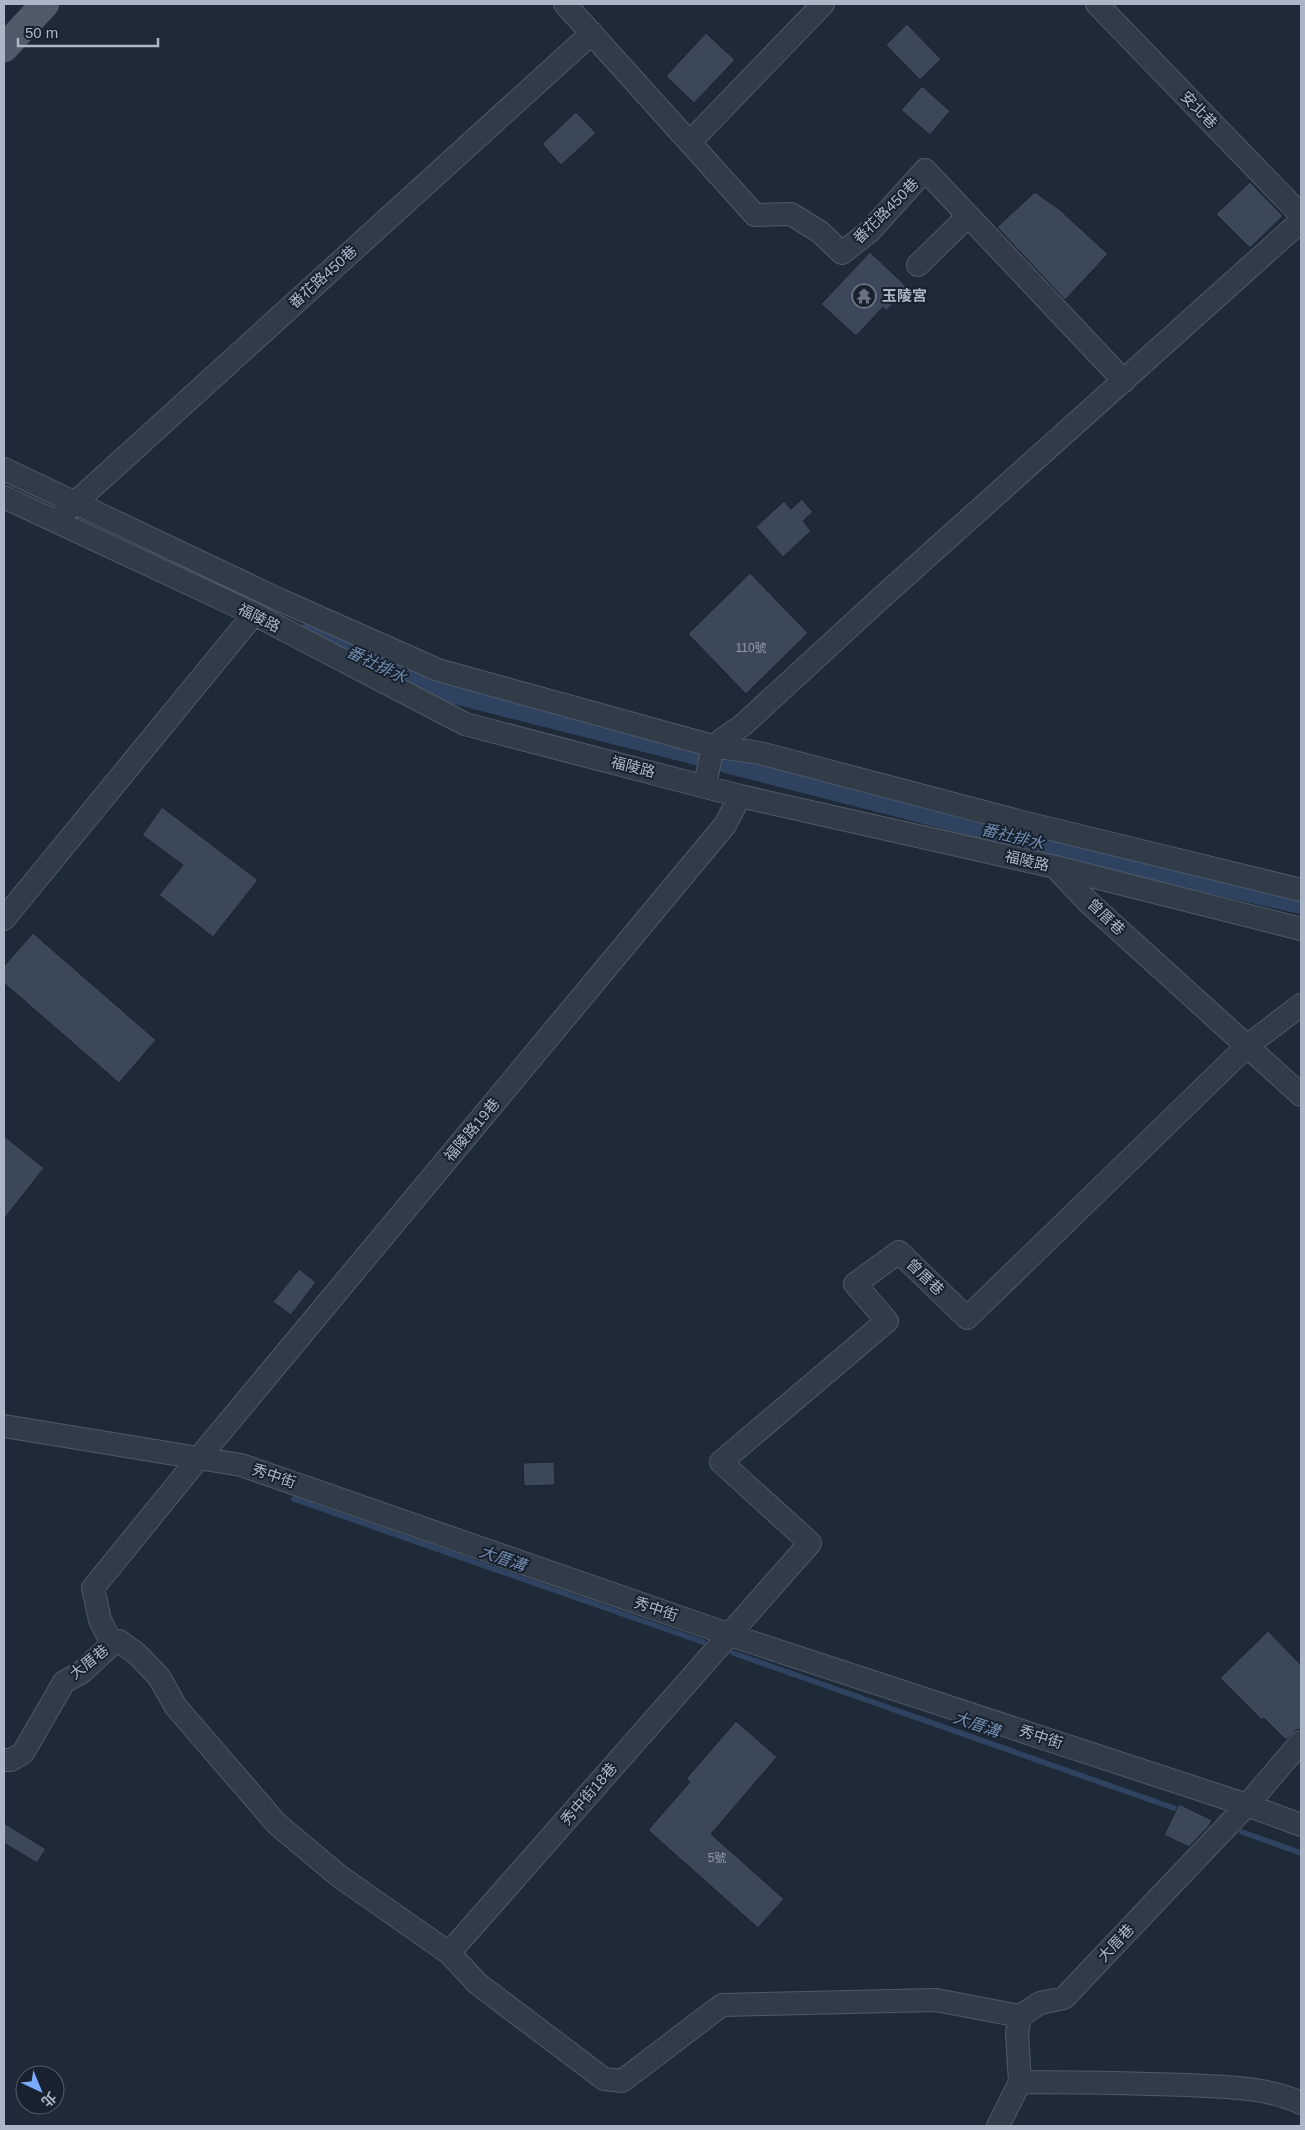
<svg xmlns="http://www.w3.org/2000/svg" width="1305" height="2130" font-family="Arial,'Noto Sans TC',sans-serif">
  <rect width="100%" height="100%" fill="#1f2a39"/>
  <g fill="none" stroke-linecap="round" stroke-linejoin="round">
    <path stroke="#2f4360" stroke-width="5.5" d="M294,1499L703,1642
      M733,1653L1182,1811
      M1242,1832L1301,1853"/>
    <path stroke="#2f4360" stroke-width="20" d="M310,631L427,687L696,755
      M726,763L1085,855L1301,904"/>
  </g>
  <path fill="#3a4859" stroke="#1a2330" d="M907,24L941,59L920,80L886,45Z
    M706,33L735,60L694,103L666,76Z
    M922,86L950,111L930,135L901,110Z
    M576,112L596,133L561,165L542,144Z
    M1250,182L1283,216L1250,248L1216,214Z
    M1035,192L1060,210L1108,254L1065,300L997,227Z
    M870,252L907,287L886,311L883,307L856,336L821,304Z
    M802,499L813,512L803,521L811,531L783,557L756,527L784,501L791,509Z
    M750,573L808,633L746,694L688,634Z
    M162,807L258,880L213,937L159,895L183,865L142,835Z
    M33,933L156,1040L119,1083L4,983V966Z
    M4,1136L44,1168L4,1219Z
    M299,1269L316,1282L291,1315L273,1302Z
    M554,1462L555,1485L524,1486L523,1463Z
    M1268,1631L1301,1665V1729L1296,1730L1286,1740L1264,1718L1262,1720L1220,1678Z
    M736,1721L777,1757L711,1834L784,1899L758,1928L648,1830L690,1782L686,1779Z
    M1179,1804L1212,1820L1209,1826L1189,1847L1164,1835Z
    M4,1823L46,1849L37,1863L4,1843Z"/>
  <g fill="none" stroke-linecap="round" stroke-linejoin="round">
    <g stroke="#505967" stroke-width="24">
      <path id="minor" d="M565,4L755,215L791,214L820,232L842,253L870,231L925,170L1124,381
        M1097,4L1301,215
        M691,141L823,4
        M918,265L968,216
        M4,469L280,600L438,670L713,746L760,753L1018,821L1301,890
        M4,497L254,614L465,724L740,796L1055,867L1301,929
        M65,512L592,33
        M705,785L713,746L743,725L881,598L1301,221
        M1055,867L1088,902L1301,1095
        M4,919L254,614
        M4,1426L241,1465L745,1640L1247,1805L1301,1825
        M112,1644L119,1641L137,1654L159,1677L176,1707L277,1824L339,1876L449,1953L478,1984L604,2079L622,2081L722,2005L936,2000L1020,2016
        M4,1760H11L23,1753L64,1682L82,1672L112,1644L100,1620L93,1588L198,1459L725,825L740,796
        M449,1953L810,1543L721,1462L887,1321L855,1284L899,1252L967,1318L1247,1046L1301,1005
        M1020,2082C1076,2082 1132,2083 1188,2085C1225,2087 1268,2087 1301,2103
        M998,2126L1020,2082L1017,2033L1020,2016L1040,2003L1064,1998L1247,1805L1301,1742"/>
    </g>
    <g stroke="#3c4553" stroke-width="29">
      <path id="major" d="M4,48L45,4"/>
    </g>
    <use href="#minor" stroke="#323c49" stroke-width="22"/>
    <use href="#major" stroke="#505b6a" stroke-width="28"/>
  </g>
  <defs>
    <g id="temple-ring" transform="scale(1.25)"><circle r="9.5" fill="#18212e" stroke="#6b7280" stroke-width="1.5"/><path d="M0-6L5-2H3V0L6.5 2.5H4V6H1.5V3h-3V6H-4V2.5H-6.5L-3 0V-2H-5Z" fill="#6b7280"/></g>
  </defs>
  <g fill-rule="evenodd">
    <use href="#temple-ring" x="864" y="296"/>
  </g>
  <g text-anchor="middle" stroke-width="4" stroke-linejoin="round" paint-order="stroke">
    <g font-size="12" fill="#909aab">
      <text x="751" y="652">110號</text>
      <text x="717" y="1862">5號</text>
    </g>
    <g font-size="15" fill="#acb6c6" stroke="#18212e">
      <text transform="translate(1199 110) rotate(46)" y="5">安北巷</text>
      <text transform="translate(886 211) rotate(-45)" y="5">番花路450巷</text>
      <text transform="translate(323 277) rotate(-42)" y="5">番花路450巷</text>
      <text transform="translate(259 618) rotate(27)" y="5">福陵路</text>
      <text transform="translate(633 767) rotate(14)" y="5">福陵路</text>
      <text transform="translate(1027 861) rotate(13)" y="5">福陵路</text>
      <text transform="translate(1106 917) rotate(43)" y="5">曾厝巷</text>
      <text transform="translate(472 1130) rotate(-50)" y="5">福陵路19巷</text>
      <text transform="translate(925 1277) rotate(44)" y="5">曾厝巷</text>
      <text transform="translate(274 1476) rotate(19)" y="5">秀中街</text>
      <text transform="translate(656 1609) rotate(19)" y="5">秀中街</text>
      <text transform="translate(89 1662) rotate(-39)" y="5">大厝巷</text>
      <text transform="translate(1041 1737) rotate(18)" y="5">秀中街</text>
      <text transform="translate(589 1794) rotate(-49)" y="5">秀中街18巷</text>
      <text transform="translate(1116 1943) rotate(-47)" y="5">大厝巷</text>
    </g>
    <g font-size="15" font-weight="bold" fill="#acb6c6" stroke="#18212e" text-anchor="start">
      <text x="882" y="301">玉陵宮</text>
    </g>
    <g font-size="16" font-style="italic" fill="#728db1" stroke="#18212e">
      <text transform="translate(377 664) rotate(26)" y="6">番社排水</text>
      <text transform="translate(1013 836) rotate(14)" y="6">番社排水</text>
      <text transform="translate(503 1558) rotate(19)" y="6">大厝溝</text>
      <text transform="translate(977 1724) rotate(19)" y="6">大厝溝</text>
    </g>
  </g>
  <rect width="1305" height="2130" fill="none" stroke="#acb6c6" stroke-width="10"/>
  <g transform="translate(40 2090) rotate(136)"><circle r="24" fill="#18212e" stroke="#535d6b"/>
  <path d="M0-4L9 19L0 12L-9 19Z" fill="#79acff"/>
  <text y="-8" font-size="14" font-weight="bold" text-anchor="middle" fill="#acb6c6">北</text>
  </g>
  <path d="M18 38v8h140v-8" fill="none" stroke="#acb6c6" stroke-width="2.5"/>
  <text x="25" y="38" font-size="15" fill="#acb6c6" stroke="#18212e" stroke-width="4" paint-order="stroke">50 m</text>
</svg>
